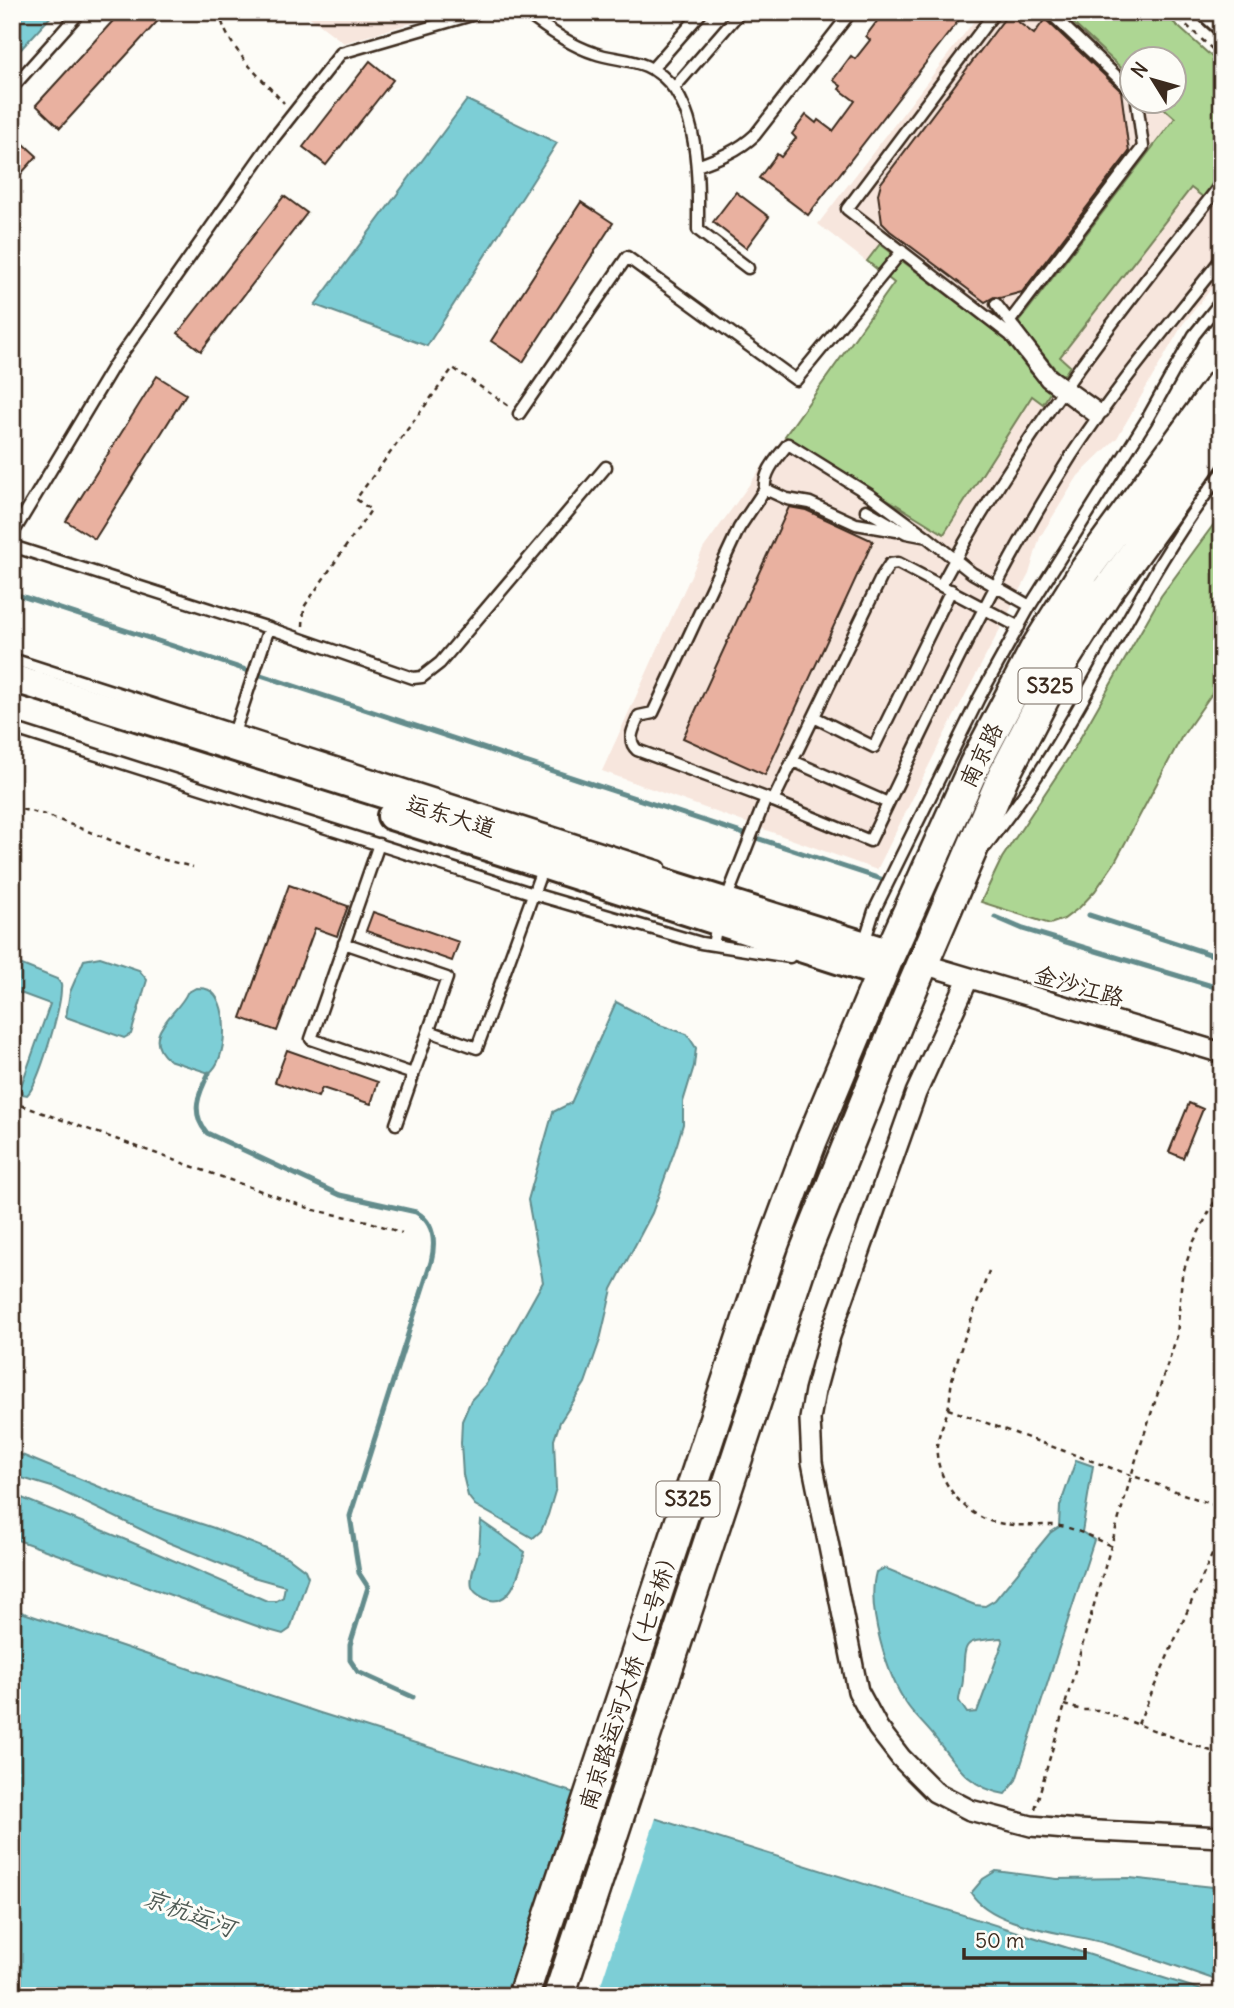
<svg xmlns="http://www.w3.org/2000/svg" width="1234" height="2008" font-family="Delius,'LXGW WenKai TC',sans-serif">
  <rect width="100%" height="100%" fill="#fdfcf7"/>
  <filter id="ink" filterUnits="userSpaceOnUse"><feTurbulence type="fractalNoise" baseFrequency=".0143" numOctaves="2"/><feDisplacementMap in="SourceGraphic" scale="14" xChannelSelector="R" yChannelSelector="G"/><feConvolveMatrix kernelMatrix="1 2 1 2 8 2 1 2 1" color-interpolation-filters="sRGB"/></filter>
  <g filter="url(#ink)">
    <path fill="#f7e6dd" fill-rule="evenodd" d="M303,12H449L344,43Z
      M981,12H1162L1222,66V275L1183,324L1117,438L1078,476L1040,537L1029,574L941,741L877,870L602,771L703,549L894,283L818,224ZM1132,60H1174V102H1132Z"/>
    <path fill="#add693" stroke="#748058" stroke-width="2" d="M1061,12H1162L1222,66V142L1215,179L1203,197L1191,188L1060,357L1070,366L1065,374L1060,375L1018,323L1175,118L1157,102H1174V60H1132V78Z
      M880,244L1005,339L1031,373L1051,391L1043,404L1032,396L944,534L785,436L894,283L867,261Z
      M1222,513V679L1181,738L1115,862L1095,891L1080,907L1064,919L1050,924L981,902L1002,858L1071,754L1161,596Z"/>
    <path fill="#7dced6" stroke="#638c8c" stroke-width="2" fill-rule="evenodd" d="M12,12H55L12,59Z
      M467,100L557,143L427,346L315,305Z
      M100,957L139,970L147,980L131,1034L124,1038L66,1017L70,992L84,960Z
      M12,961L57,979C60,983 62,984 61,989C61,1007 39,1084 27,1095L22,1094L20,1089L50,1004L12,990Z
      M196,988C202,988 207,988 212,992C229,1006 228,1060 209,1073L169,1060C138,1035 179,1013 187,993Z
      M616,1002L660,1025L687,1034L696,1048L694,1066L683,1102V1124L677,1144L652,1213L612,1289L600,1340L585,1383L560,1422L554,1440L556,1488L548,1515L541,1531L533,1538L475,1505L468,1496L463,1475L461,1443L462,1421L471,1400L486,1384L543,1282L528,1200L553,1112L571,1103Z
      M12,1451L146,1506L214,1528L289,1558L305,1570L308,1577L290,1629L283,1634L265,1629L12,1538V1494L131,1542L267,1601H276L283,1597L285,1586L253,1577L165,1541L55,1488L12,1475Z
      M1076,1460L1093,1466L1082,1532L1094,1540L1016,1780L1005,1794C968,1788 955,1763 933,1735C925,1725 915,1716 908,1706C887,1676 866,1608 876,1572L885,1568L975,1605L985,1606L995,1600L1050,1533L1059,1527L1060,1506ZM1001,1638L1003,1642L977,1712L967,1713L959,1701C959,1693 963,1687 963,1679C965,1639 962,1642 1001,1638Z
      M481,1521L525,1552C520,1571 511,1611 484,1598C479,1595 474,1593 472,1587C469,1576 477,1560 479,1549C480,1540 480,1530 481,1521Z
      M12,1609L320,1713L1221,1996H12Z
      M996,1871L1057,1879L1130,1878L1222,1888V1982C1183,1969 1144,1954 1104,1943C1066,1932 993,1928 971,1893L983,1879Z"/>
    <path fill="#fdfcf7" d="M575,1789L657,1815L597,1996H506Z"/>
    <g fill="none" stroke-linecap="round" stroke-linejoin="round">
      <path stroke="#638c8c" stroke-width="5" d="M12,593L887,881
        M1089,915L1222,958
        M995,917L1023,929L1222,989
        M209,1073C198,1094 190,1113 207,1133L340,1195L416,1212C435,1223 436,1242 431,1262L350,1516L359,1573L368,1587L350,1645V1660L358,1672L413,1697"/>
    </g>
    <path fill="#e9b1a0" stroke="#3b2a1e" stroke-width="2" d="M121,12H166L60,128L36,105Z
      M884,12H965L808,215L759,178L777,154L781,157L796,138L792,134L806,115L816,123L818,120L833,131L855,101L839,89L841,86L833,80L851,56L855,59L870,40L866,36Z
      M1008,14L1034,34L1045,19L1121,91L1129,152L1022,292L1000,298L994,297L985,302L890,231L882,223L878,194L881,183Z
      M370,61L393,80L326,165L303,147Z
      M12,133L37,156L12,184Z
      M736,192L769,217L746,248L713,222Z
      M284,196L307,213L201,351L178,333Z
      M581,202L613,223L523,362L491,341Z
      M157,376L186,394L95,539L66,521Z
      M789,507L806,510L873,541L765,775L683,738Z
      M289,885L348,906L337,936L315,928L277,1031L241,1018Z
      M373,912L459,942L452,961L366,931Z
      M287,1050L378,1082L371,1104L322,1088L318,1097L275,1082Z
      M1189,1103L1203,1109L1183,1158L1169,1152Z"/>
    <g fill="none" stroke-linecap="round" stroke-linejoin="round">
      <g stroke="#3b2a1e" stroke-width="15">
        <path id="lane" d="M525,12C543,26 572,46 594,53C611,59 630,59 646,66C702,90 698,178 698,230L748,268
          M995,12L847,209L1010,335L1046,381L1097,419
          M1049,12L1132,91
          M652,69L702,12
          M12,88L80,12
          M674,88L740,12
          M697,166C719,158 738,151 755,135L851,12
          M1220,186L1222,175
          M996,304L1050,374L1103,412
          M1010,321L1143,147L1137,102
          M519,414L627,257L796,380L902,251
          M765,489L787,499L810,503L856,524L897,531
          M866,510L906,533L927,537L972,573L1030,606
          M12,535L114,365L273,139L341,53L482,12
          M12,546L269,628L413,678L422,677L440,663L606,467
          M941,585C1018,441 1118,313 1220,186L1222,187
          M12,659L660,867
          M814,717L874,747L951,590
          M12,728L534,894L701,943L790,957
          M233,736L269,628
          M793,761L888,803
          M766,798L637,750C626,740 634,728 639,716L653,713L739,528L765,489C763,472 778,457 788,444L870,495L927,537
          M773,801L882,576L890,564L898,563L1019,627
          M379,844L311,1039L413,1074
          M986,846C1005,820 1025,795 1042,768C1104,672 1150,564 1222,473
          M726,900L766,798L870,841C933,711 993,579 1071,456C1116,387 1171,323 1222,258
          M344,943L447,978L396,1124
          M864,943L874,911L979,698L1030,606L1146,421L1194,335L1222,300
          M713,945L717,924
          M429,1031L477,1048L543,867"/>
      </g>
      <g stroke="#3b2a1e" stroke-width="24">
        <path id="street" d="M923,964L1222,1053
          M968,979L916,1093L830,1336L815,1391L810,1419L812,1462L858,1691L878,1728L901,1758L935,1792L970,1810L1031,1826L1077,1830L1222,1837"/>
      </g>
      <g stroke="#3b2a1e" stroke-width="32">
        <path id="secondary" d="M1212,12L1222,21
          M12,678L890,953
          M391,816L881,974"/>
      </g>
      <g stroke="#3b2a1e" stroke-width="35">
        <path id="primary" d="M523,1996L770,1253L811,1142L890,953L975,764L1035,650L1084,572L1222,383
          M559,1996L805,1252L901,1014L1003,777L1062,663L1106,593L1222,433"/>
      </g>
      <path stroke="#3b2a1e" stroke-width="2.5" stroke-dasharray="5 5" stroke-linecap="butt" d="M220,12C223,44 263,80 284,103
        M1172,12L1222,58
        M303,626L304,607L371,510L356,499L453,368L510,407
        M12,807L46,815L157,858L193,867
        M12,1102L314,1210L367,1221L402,1233
        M989,1271C977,1305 963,1338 954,1372C950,1384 951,1397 948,1409C944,1425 935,1439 937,1455C940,1483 962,1510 987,1520C1007,1527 1030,1525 1051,1525C1070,1525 1093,1538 1111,1546
        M948,1409L1222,1508
        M1064,1705L1082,1710H1098L1222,1755
        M1138,1724L1222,1532
        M1035,1809L1137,1456L1177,1336L1182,1276L1193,1243L1222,1187"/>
      <use href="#lane" stroke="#fdfcf7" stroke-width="10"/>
      <use href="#street" stroke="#fdfcf7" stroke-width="19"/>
      <use href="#secondary" stroke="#fdfcf7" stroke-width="26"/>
      <use href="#primary" stroke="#fdfcf7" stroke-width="30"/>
    </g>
  </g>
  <g text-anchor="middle" stroke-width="6" stroke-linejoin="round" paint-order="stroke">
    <g fill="#fdfcf7" stroke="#75695f" stroke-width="2">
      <rect x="1018.5" y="668.5" width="63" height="35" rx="5"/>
      <rect x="656.5" y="1481.5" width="63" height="35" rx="5"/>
    </g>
    <g font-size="21" font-weight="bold" fill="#3b2a1e">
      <text x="1050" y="693">S325</text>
      <text x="688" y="1506">S325</text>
    </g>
    <g font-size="23" fill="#3b2a1e" stroke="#fdfcf7">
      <text transform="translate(981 755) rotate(-64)" y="8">南京路</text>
      <text transform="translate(451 816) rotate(17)" y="8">运东大道</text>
      <text transform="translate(1079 986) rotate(16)" y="8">金沙江路</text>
      <text transform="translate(629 1678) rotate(-72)" y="8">南京路运河大桥（七号桥）</text>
    </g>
    <g font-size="24" font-style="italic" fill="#4f5b55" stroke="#fdfcf7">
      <text transform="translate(189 1913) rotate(20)" y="8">京杭运河</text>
    </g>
  </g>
  <rect width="1234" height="2008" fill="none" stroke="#fdfcf7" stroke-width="42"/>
  <rect x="21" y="21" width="1192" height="1966" fill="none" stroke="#3b2a1e" stroke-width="2.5" filter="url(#ink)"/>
  <g transform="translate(1153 80) rotate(307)"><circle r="33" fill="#fdfcf7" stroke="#afa8a0" stroke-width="2"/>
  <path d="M0-5L12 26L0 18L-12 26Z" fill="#3b2a1e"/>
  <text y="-10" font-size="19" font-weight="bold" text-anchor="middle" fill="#3b2a1e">N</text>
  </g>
  <path d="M964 1948v10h121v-10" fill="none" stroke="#3b2a1e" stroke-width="3.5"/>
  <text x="975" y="1948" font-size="21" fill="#3b2a1e" stroke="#fdfcf7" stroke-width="5" paint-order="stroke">50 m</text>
</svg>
